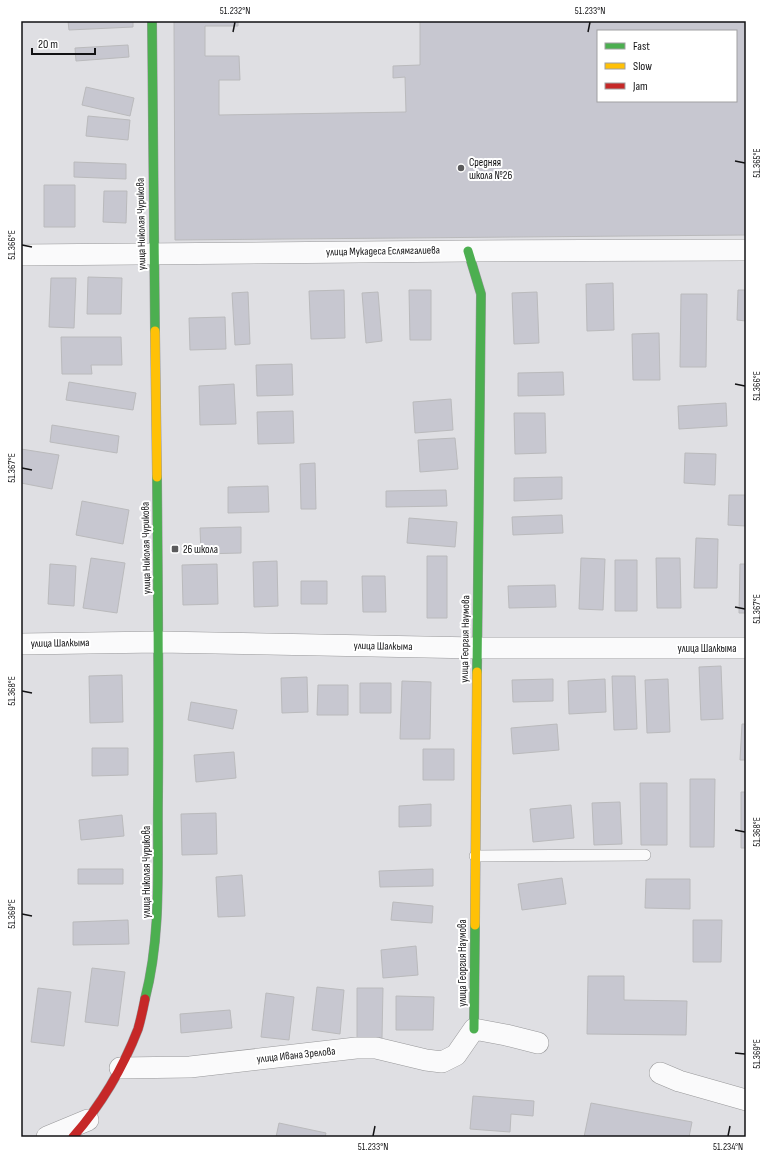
<svg xmlns="http://www.w3.org/2000/svg" width="767" height="1158" font-family="'Sofia Sans Condensed',sans-serif">
<rect width="100%" height="100%" fill="#dfdfe3"/>
<!-- building -->
<path fill="#c7c7d0" stroke="#bababc" fill-rule="evenodd" d="M68,21h65v6l-64,3z
M174,21h572v214l-571,5zM598,31h138v70h-138z
M238,21h182v44l-27,1v12l12,-1 1,35 -187,3v-35h21l-1,-24h-34v-30h33z
M128,45l1,12 -53,4 -1,-13z
M86,87l48,11 -4,18 -48,-11z
M88,116l42,4 -2,20 -42,-4z
M74,162l52,2v15l-52,-2z
M44,185h31v42h-31z
M104,191h23l-1,32 -23,-1z
M88,277l34,1 -1,36h-34z
M51,278h25l-2,50 -25,-1z
M613,283l1,47 -27,1 -1,-47z
M344,290l1,48 -34,1 -2,-48z
M409,290h22v50h-21z
M738,290h8v31l-9,-1z
M248,292l2,52 -15,1 -3,-52z
M378,292l4,49 -16,2 -4,-50z
M537,292l2,51 -25,1 -2,-51z
M681,294h26l-1,73h-26z
M225,317l1,32 -36,1 -1,-32z
M659,333l1,47h-27l-1,-46z
M61,337h60l1,28h-31l1,9h-30z
M292,364l1,31 -36,1 -1,-31z
M563,372l1,23 -46,1v-23z
M69,382l67,11 -3,17 -67,-10z
M234,384l2,40 -36,1 -1,-39z
M451,399l2,31 -38,3 -2,-31z
M726,403l1,23 -48,3 -1,-23z
M293,411l1,32 -36,1 -1,-32z
M514,413h31l1,40 -31,1z
M52,425l67,11 -2,17 -67,-11z
M455,438l3,31 -38,3 -2,-32z
M21,449l38,6 -7,34 -31,-6z
M685,453l31,1 -1,31 -31,-2z
M315,463l1,46h-15l-1,-45z
M562,477v22l-48,2v-23z
M268,486l1,26 -41,1v-26z
M446,490l1,16 -61,1v-16z
M729,495h17v31l-18,-1z
M82,501l47,9 -6,34 -47,-9z
M562,515l1,18 -50,2 -1,-18z
M409,518l48,4 -2,25 -48,-4z
M241,527v26l-40,1 -1,-26z
M696,538l22,1 -1,49h-23z
M427,556h20v62h-20z
M91,558l34,5 -8,50 -34,-5z
M581,558l24,1 -2,51 -24,-1z
M656,558h24l1,50h-24z
M615,560h22v51h-22z
M277,561l1,45 -24,1 -1,-45z
M50,564l26,2 -2,40 -26,-2z
M217,564l1,40 -35,1 -1,-40z
M740,564h6v49h-7z
M362,576h23l1,36h-23z
M301,581h26v23h-26z
M555,585l1,22 -47,1 -1,-22z
M721,666l2,53 -22,1 -2,-53z
M122,675l1,47 -33,1 -1,-47z
M612,676h23l2,53 -23,1z
M307,677l1,35 -26,1 -1,-35z
M553,679v22l-40,1 -1,-22z
M605,679l1,33 -37,2 -1,-33z
M668,679l2,53 -23,1 -2,-53z
M402,681l29,1 -1,57h-30z
M360,683h31v30h-31z
M318,685h30v30h-31z
M191,702l46,8 -4,19 -45,-9z
M557,724l2,26 -46,4 -2,-26z
M742,724h4v36h-6z
M92,748h36v27l-36,1z
M423,749h31v31h-31z
M234,752l2,26 -40,4 -2,-27z
M690,779h25l-1,68h-24z
M640,783h27v62h-26z
M741,792h5v56h-5z
M620,802l2,42 -28,1 -2,-42z
M431,804v22l-32,1v-21z
M571,805l3,33 -41,4 -3,-33z
M216,813l1,41 -35,1 -1,-41z
M122,815l2,21 -43,4 -2,-20z
M78,869h45v15h-45z
M433,869v17l-53,1 -1,-16z
M242,875l3,41 -27,1 -2,-40z
M562,878l4,26 -44,6 -4,-26z
M646,879h44v30l-45,-1z
M393,902l40,4 -1,17 -41,-3z
M128,920l1,24 -56,1v-23z
M693,920h29l-1,42h-28z
M416,946l2,29 -35,3 -2,-28z
M92,968l33,4 -7,54 -33,-4z
M588,976h36v24l63,1 -1,34 -99,-1z
M317,987l27,3 -4,44 -28,-4z
M38,988l33,4 -7,54 -33,-4z
M357,988h26l-1,50h-25z
M266,993l28,4 -5,43 -28,-3z
M396,996l38,1 -1,33h-37z
M230,1010l2,18 -51,5 -1,-19z
M473,1096l61,5 -1,15 -22,-2 -1,18 -40,-3z
M591,1103l101,19 -3,15h-105z
M279,1123l47,10 -1,4h-49z"/>
<g fill="none" stroke-linecap="round" stroke-linejoin="round">
<!-- lane casing -->
<g stroke="#98989a" stroke-width="12">
<path id="lane" d="M475,856l170,-1"/>
</g>
<!-- street casing -->
<g stroke="#98989a" stroke-width="22">
<path id="street" d="M21,255l447,-4 278,-1
M21,644l138,-2 318,6h269
M120,1068l70,-1 166,-19h20l50,12 16,2 14,-7 18,-26 32,6 32,8
M660,1073l19,8 67,19
M47,1137l41,-17"/>
</g>
<!-- fast casing -->
<g stroke="#98989a" stroke-width="10">
<path id="fast" d="M152,21l3,310
M468,251l13,43 -4,378
M145,999c17,-66 12,-134 13,-202 1,-106 0,-213 -1,-320
M474,1029l1,-104"/>
</g>
<!-- slow casing -->
<g stroke="#98989a" stroke-width="10">
<path id="slow" d="M155,331l2,146
M475,925l2,-253"/>
</g>
<!-- jam casing -->
<g stroke="#98989a" stroke-width="10">
<path id="jam" d="M73,1137c27,-31 50,-69 65,-108 3,-10 5,-20 7,-30"/>
</g>
<!-- lane -->
<use href="#lane" stroke="#fafafb" stroke-width="11"/>
<!-- street -->
<use href="#street" stroke="#fafafb" stroke-width="21"/>
<!-- fast -->
<use href="#fast" stroke="#4caf50" stroke-width="9"/>
<!-- slow -->
<use href="#slow" stroke="#ffc107" stroke-width="9"/>
<!-- jam -->
<use href="#jam" stroke="#c62828" stroke-width="9"/>
</g>
<!-- ticks -->
<path fill="none" stroke="#121214" stroke-width="1.5" d="M233,32l2,-10M588,32l2,-10M735,161l10,2M22,245l10,2M735,384l10,2M22,468l10,2M735,607l10,2M22,691l10,2M735,830l10,2M22,914l10,2M735,1053l10,1M373,1136l2,-10M728,1136l2,-10"/>
<!-- markers -->
<g fill="#5a5a5c" stroke="#fff" stroke-width="1.5">
<circle cx="461" cy="168" r="4"/>
<rect x="171" y="545" width="8" height="8" rx="2"/>
</g>
<g text-anchor="middle" dominant-baseline="central" stroke-width="4" stroke-linejoin="round" paint-order="stroke">
<!-- poi labels -->
<g font-size="11" fill="#121214" stroke="#fff" text-anchor="start">
<text x="469" y="162">Средняя<tspan x="469" dy="13">школа №26</tspan></text>
<text x="183" y="549">26 школа</text>
</g>
<!-- street labels -->
<g font-size="11" fill="#121214" stroke="#fff">
<text transform="translate(141 224) rotate(-91)">улица Николая Чурикова</text>
<text transform="translate(383 251) rotate(-1)">улица Мукадеса Еслямгалиева</text>
<text transform="translate(146 548) rotate(-91)">улица Николая Чурикова</text>
<text transform="translate(465 639) rotate(-89)">улица Георгия Наумова</text>
<text transform="translate(60 643) rotate(-1)">улица Шалкыма</text>
<text transform="translate(383 646) rotate(1)">улица Шалкыма</text>
<text x="707" y="648">улица Шалкыма</text>
<text transform="translate(146 872) rotate(-90)">улица Николая Чурикова</text>
<text transform="translate(462 963) rotate(-90)">улица Георгия Наумова</text>
<text transform="translate(296 1055) rotate(-6)">улица Ивана Зрелова</text>
</g>
</g>
<!-- border -->
<rect width="767" height="1158" fill="none" stroke="#ffffff" stroke-width="44"/>
<!-- legend -->
<rect x="597" y="30" width="140" height="72" fill="#ffffff" stroke="#a0a0a1"/>
<rect x="605" y="43" width="20" height="6" fill="#4caf50" stroke="#a0a0a1"/>
<text x="633" y="50" font-size="12" fill="#121214">Fast</text>
<rect x="605" y="63" width="20" height="6" fill="#ffc107" stroke="#a0a0a1"/>
<text x="633" y="70" font-size="12" fill="#121214">Slow</text>
<rect x="605" y="83" width="20" height="6" fill="#c62828" stroke="#a0a0a1"/>
<text x="633" y="90" font-size="12" fill="#121214">Jam</text>
<!-- scale -->
<path d="M32 48v6h63v-6" fill="none" stroke="#121214" stroke-width="2"/>
<text x="38" y="48" font-size="12" fill="#121214" stroke="#ffffff" stroke-width="3" paint-order="stroke">20 m</text>
<rect x="22" y="22" width="723" height="1114" fill="none" stroke="#121214" stroke-width="1.5"/>
<g font-size="10" text-anchor="middle" fill="#121214">
<text x="235" y="14">51.232°N</text>
<text x="590" y="14">51.233°N</text>
<text transform="translate(756 163) rotate(-90)" y="4">51.365°E</text>
<text transform="translate(11 245) rotate(-90)" y="4">51.366°E</text>
<text transform="translate(756 386) rotate(-90)" y="4">51.366°E</text>
<text transform="translate(11 468) rotate(-90)" y="4">51.367°E</text>
<text transform="translate(756 609) rotate(-90)" y="4">51.367°E</text>
<text transform="translate(11 691) rotate(-90)" y="4">51.368°E</text>
<text transform="translate(756 832) rotate(-90)" y="4">51.368°E</text>
<text transform="translate(11 914) rotate(-90)" y="4">51.369°E</text>
<text transform="translate(756 1054) rotate(-90)" y="4">51.369°E</text>
<text x="373" y="1150">51.233°N</text>
<text x="728" y="1150">51.234°N</text>
</g>
</svg>
